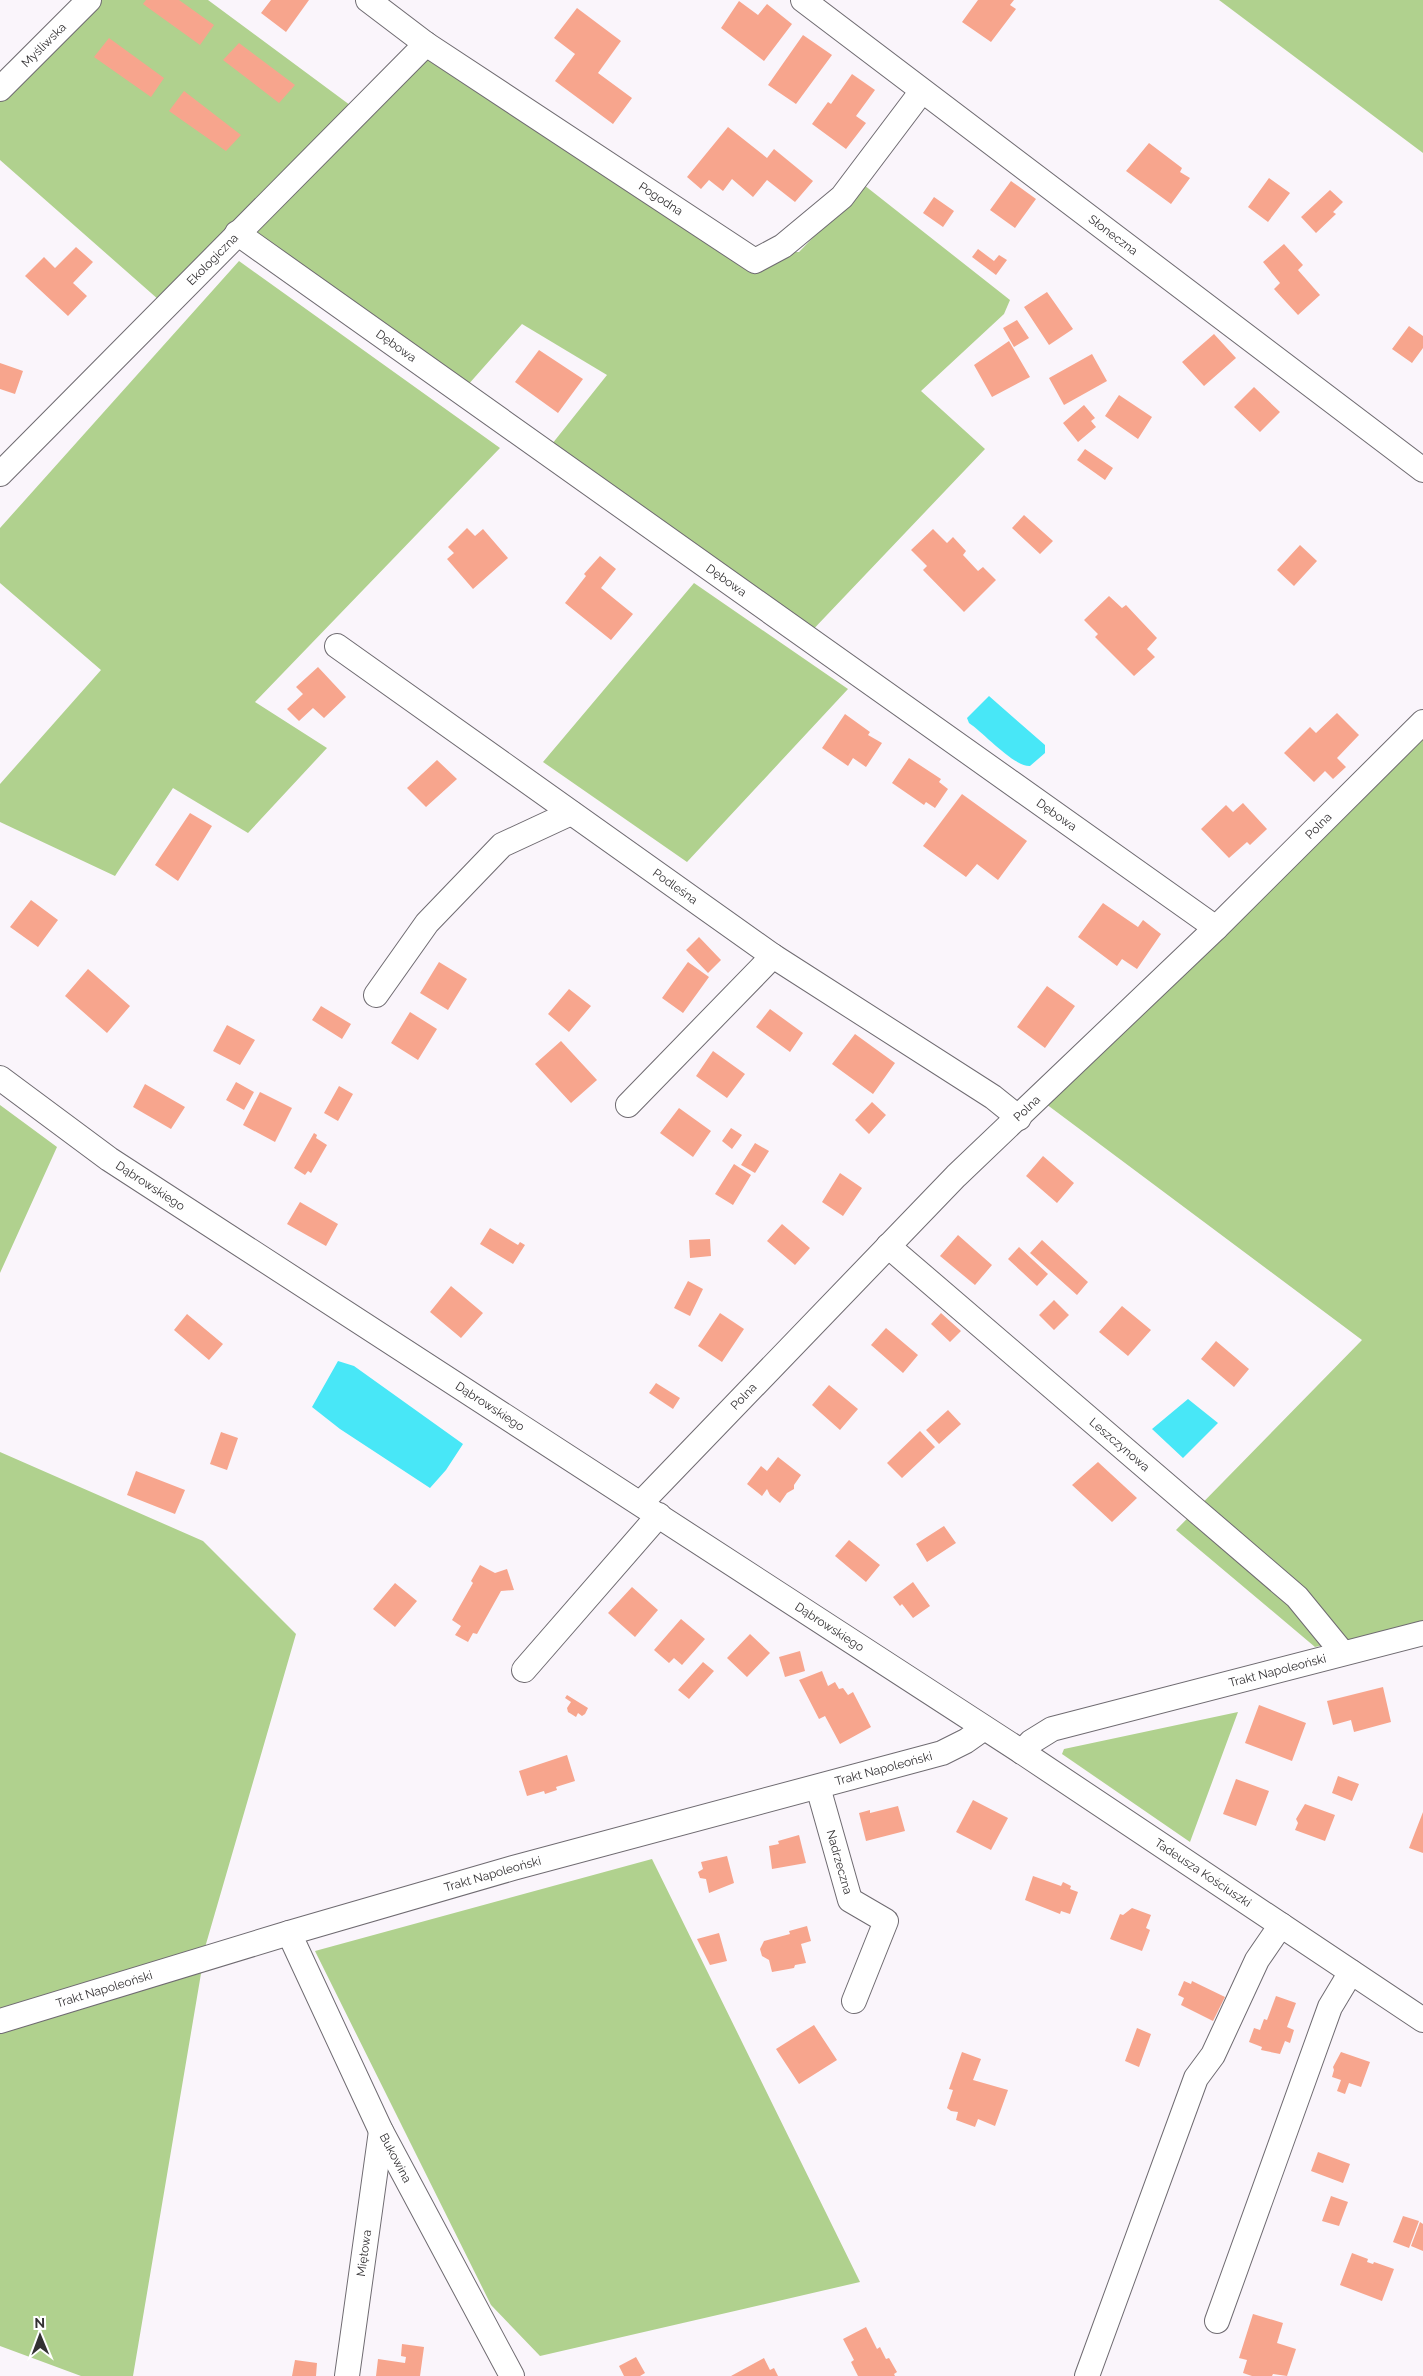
<svg xmlns="http://www.w3.org/2000/svg" width="1423" height="2376" font-family="Raleway,sans-serif">
<rect width="100%" height="100%" fill="#faf5fb"/>
<!-- green -->
<path fill="#b0d18e" d="M92,0h116l150,111 -199,189 -159,-140v-64z
M1219,0h204v153z
M426,44l309,207 64,1 65,-67 146,115 -6,14 -83,77 64,58 -179,188 -254,-193 55,-69 -85,-51 -55,62 -230,-153z
M239,261l261,187 -245,254 72,46 -79,85 -75,-45 -58,88 -115,-54v-38l101,-114 -101,-87v-55z
M694,583l154,106 -161,173 -144,-100z
M1423,722v901l-108,24 -139,-117 186,-190 -324,-242z
M0,1105l57,42 -57,126z
M0,1452l203,89 93,93 -90,310 -73,432h-52l-81,-30z
M1238,1712l-48,130 -128,-88 2,-5z
M652,1859l208,423 -320,74 -49,-51 -176,-354z"/>
<!-- water -->
<path fill="#48e7f7" d="M989,696l56,49v8l-15,13c-16,1 -46,-33 -61,-43l-2,-5z
M338,1361l16,5 109,78 -17,26 -16,18 -90,-59 -28,-22z
M1188,1399l30,24 -35,35 -31,-29z"/>
<!-- building -->
<path fill="#f7a58d" d="M146,0h33l35,25 -14,20 -57,-41z
M271,0h38l-23,32 -25,-19z
M978,0h36l-4,5 6,4 -25,33 -29,-20z
M739,1l19,14 9,-11 25,20 -28,37 -43,-33z
M577,8l44,33 -23,32 34,25 -19,26 -58,-43 20,-27 -21,-16z
M803,35l29,20 -36,49 -28,-19z
M109,38l55,40 -13,19 -57,-40z
M239,43l56,42 -16,18 -56,-43z
M852,74l23,16 -19,26 10,7 -20,26 -34,-25 16,-22 3,2z
M184,91l57,44 -15,16 -57,-40z
M728,127l39,31 7,-9 39,32 -18,21 -28,-22 -14,17 -21,-18 -9,12 -14,-11 -8,9 -14,-12z
M1149,143l33,25 -2,4 10,6 -19,26 -45,-33z
M1269,178l21,15 -22,29 -20,-15z
M1011,181l25,18 -21,29 -25,-18z
M1330,190l13,12 -10,10 3,2 -20,19 -15,-16z
M934,197l20,14 -11,16 -20,-14z
M1284,244l19,21 -5,5 22,25 -22,20 -24,-26 6,-6 -17,-21z
M76,247l17,15 -20,21 14,13 -19,20 -43,-40 19,-19 11,11z
M978,249l16,12 5,-6 8,5 -11,15 -24,-18z
M1047,292l26,37 -24,16 -25,-38z
M1017,320l12,18 -15,9 -11,-19z
M1409,326l14,10v12l-11,15 -20,-14z
M1214,334l22,24 -32,28 -22,-24z
M1009,341l21,36 -38,20 -18,-32z
M539,350l44,29 -25,34 -43,-31z
M1092,354l15,27 -43,24 -15,-27z
M0,363l23,8 -8,23 -15,-5z
M1254,387l26,25 -20,20 -26,-25z
M1119,395l33,22 -14,22 -33,-23z
M1084,405l11,13 -4,3 5,6 -18,15 -15,-19z
M1085,449l28,19 -8,12 -28,-20z
M1024,515l29,26 -13,13 -28,-26z
M467,528l8,8 8,-7 25,29 -35,31 -26,-30 7,-6 -6,-6z
M933,529l14,14 6,-6 13,14 -3,4 15,16 5,-4 13,13 -32,32 -41,-42 4,-4 -16,-16z
M1300,545l17,16 -23,25 -17,-16z
M600,556l16,13 -15,19 32,26 -22,26 -46,-37 21,-27 -2,-2z
M1109,596l13,12 4,-3 31,33 -10,11 8,8 -21,19 -39,-39 3,-3 -14,-14z
M318,667l28,30 -22,21 -11,-10 -14,13 -12,-12 16,-15 -7,-7z
M1337,713l22,22 -22,23 9,9 -13,12 -8,-8 -11,11 -30,-29 26,-26 6,6z
M845,714l25,18 -2,3 14,8 -16,24 -13,-9 -5,8 -26,-18z
M909,758l32,21 -2,3 9,7 -13,19 -9,-6 -2,3 -32,-22z
M437,760l20,19 -31,28 -19,-19z
M962,794l65,47 -29,39 -21,-16 -11,13 -43,-31z
M1243,803l24,26 -17,16 -3,-3 -18,16 -28,-29 25,-24 7,7z
M190,813l22,13 -34,55 -23,-16z
M31,900l27,20 -20,27 -28,-20z
M1103,903l35,24 5,-7 18,14 -24,35 -15,-10 -5,7 -39,-29z
M699,937l22,23 -13,13 -22,-23z
M439,962l28,17 -19,31 -28,-17z
M688,962l21,15 -26,36 -21,-15z
M88,969l42,37 -23,27 -42,-37z
M1047,986l28,20 -30,42 -28,-21z
M569,989l22,17 -22,26 -21,-18z
M321,1006l30,18 -9,15 -30,-19z
M770,1009l33,24 -13,19 -34,-25z
M410,1012l27,17 -19,31 -27,-17z
M227,1025l28,15 -15,25 -27,-14z
M855,1034l40,29 -22,31 -41,-30z
M561,1041l36,39 -26,23 -36,-39z
M713,1051l32,23 -18,24 -31,-22z
M236,1082l18,10 -10,18 -18,-10z
M145,1084l40,23 -14,22 -38,-22z
M339,1086l14,8 -15,27 -14,-8z
M260,1092l32,16 -17,34 -32,-17z
M872,1102l14,13 -17,19 -14,-14z
M679,1108l32,23 -18,26 -33,-24z
M731,1128l11,7 -10,14 -10,-8z
M314,1133l3,2 -1,3 11,7 -16,28 -3,-2 -3,4 -11,-7z
M755,1143l14,8 -14,22 -14,-8z
M1043,1156l31,27 -17,20 -31,-27z
M734,1164l17,11 -18,30 -18,-11z
M840,1173l22,15 -19,28 -21,-14z
M300,1202l38,22 -12,22 -39,-22z
M782,1224l28,24 -15,17 -28,-24z
M490,1228l28,17 2,-3 5,3 -12,19 -33,-20z
M958,1235l34,30 -17,20 -35,-29z
M710,1239l1,17 -21,2 -1,-18z
M1042,1240l46,42 -11,13 -47,-42z
M1019,1247l29,27 -11,12 -29,-27z
M688,1281l15,8 -13,27 -16,-8z
M451,1286l32,27 -22,25 -31,-26z
M1054,1300l15,15 -15,15 -15,-15z
M1122,1306l29,24 -23,26 -29,-24z
M720,1313l24,16 -22,33 -24,-16z
M941,1313l20,18 -11,11 -19,-18z
M187,1314l36,30 -14,16 -35,-30z
M886,1328l32,27 -15,18 -32,-28z
M1216,1341l33,28 -15,18 -33,-28z
M656,1383l24,15 -7,11 -24,-16z
M829,1385l29,24 -18,21 -28,-25z
M948,1410l13,14 -22,20 -13,-14z
M920,1431l15,16 -33,31 -15,-15z
M221,1432l17,6 -11,32 -17,-6z
M778,1457l23,18 -7,10v4l-7,4 -7,10 -10,-8 -3,-6 -5,7 -15,-12 14,-18 6,5z
M1098,1462l39,36 -25,24 -40,-37z
M136,1471l49,19 -10,24 -48,-19z
M944,1526l12,17 -29,19 -11,-18z
M849,1540l31,25 -14,17 -31,-26z
M480,1565l15,8 12,-4 7,21 -13,1 -24,43 -4,-1 -5,9 -13,-7 6,-9 -9,-6 21,-37 -2,-2z
M913,1582l17,24 -17,12 -11,-14 -2,2 -7,-9z
M395,1583l22,18 -22,26 -22,-18z
M632,1587l26,23 -23,27 -27,-24z
M681,1619l24,20 -23,26 -8,-7 -5,5 -15,-13z
M750,1634l20,19 -23,24 -20,-19z
M800,1651l5,20 -20,6 -6,-20z
M703,1662l11,9 -25,28 -11,-9z
M822,1671l6,15 7,-4 4,7 4,-1 5,7 5,-3 18,35 -31,17 -15,-28 -6,3 -20,-39z
M1383,1687l8,35 -37,10 -3,-12 -18,5 -6,-24z
M567,1695l21,13 -3,6 -3,2 -4,-3 -2,4 -8,-5 -1,-4 4,-6 -6,-4z
M1259,1705l47,18 -14,38 -47,-18z
M567,1755l8,26 -19,6 1,3 -12,4 -1,-3 -17,5 -8,-25z
M1338,1776l21,8 -7,17 -20,-8z
M1236,1779l33,12 -13,35 -33,-12z
M973,1800l35,18 -17,32 -35,-18z
M1305,1804l30,11 -10,26 -30,-11 3,-7 -2,-4z
M898,1806l7,25 -39,10 -7,-28 11,-3v3z
M1423,1812v41l-14,-5z
M799,1835l7,28 -34,6 -3,-23 10,-2 -1,-3z
M727,1856l7,27 -25,10 -3,-14 -6,-1 -2,-6 5,-3 -2,-7z
M1033,1876l28,10 2,-4 8,4 -1,3 8,3 -8,22 -9,-3 -1,3 -35,-14z
M1132,1908l19,7 -5,13 4,2 -8,21 -32,-12 10,-25 3,1z
M807,1926l4,15 -10,3 5,19 -11,2 -1,3 -22,4 -3,-12 -7,-4 -2,-7 4,-8 26,-7 -1,-3z
M719,1933l8,28 -17,4 -13,-26z
M1184,1981l7,3 1,-3 33,16 -12,24 -32,-16 3,-7 -6,-3z
M1276,1996l20,7 -9,24 7,3 -4,13 -5,-2 -5,13 -19,-4 1,-3 -13,-5 5,-14 6,2 4,-11 3,1z
M814,2025l23,35 -38,24 -23,-35z
M1137,2028l14,6 -12,33 -14,-6z
M962,2052l19,7 -8,21 35,10 -13,36 -17,-7 -3,8 -19,-7 2,-8 -7,-1 -4,-3 6,-18 -4,-1z
M1341,2052l29,10 -9,25 -12,-4 -4,11 -8,-3 4,-11 -9,-3 2,-7 -1,-3z
M1318,2152l32,12 -7,19 -32,-12z
M1331,2196l17,6 -9,24 -17,-5z
M1403,2216l16,5 -10,27 -16,-6z
M1420,2222l3,2v27l-12,-5z
M1352,2253l16,6 -1,3 6,2 1,-2 20,7 -12,32 -42,-16z
M1253,2314l30,9 -6,20 19,6 -9,27 -14,-2 -1,2h-20l-9,-3 4,-13 -8,-2z
M866,2327l11,22 3,-2 6,12 3,-1 8,14 -3,2 1,2h-37l-7,-14 3,-2 -11,-21z
M402,2344l22,3 -4,29h-44l2,-17 27,4 1,-6 -5,-1z
M636,2357l9,16 -5,3h-16l-5,-10z
M764,2358l6,12 4,-2 4,8h-47z
M295,2360l22,3 -1,13h-24z"/>
<g fill="none" stroke-linecap="round" stroke-linejoin="round">
<!-- minor casing -->
<g stroke="#6f6b71" stroke-width="26">
<g id="minor">
<path id="s1" d="M368,0l58,44 329,217 28,-15 59,-49 80,-106"/>
<path id="s2" d="M803,0l620,470"/>
<path id="s3" d="M0,89l89,-89"/>
<path id="s4" d="M237,233l979,695"/>
<path id="s5" d="M0,474l426,-430"/>
<path id="s6" d="M337,646l436,310 220,141 26,21"/>
<path d="M376,995l51,-72 75,-78 69,-32"/>
<path id="s7" d="M0,1078l109,81 913,593 401,268"/>
<path d="M628,1105l145,-149"/>
<path id="s8" d="M888,1246l409,351 45,55"/>
<path id="s9" d="M641,1503l315,-327 260,-248 207,-206"/>
<path d="M524,1670l135,-155"/>
<path id="s10" d="M1022,1752l9,-10 21,-13 371,-96"/>
<path id="s11" d="M818,1787l32,113 36,21 -32,80"/>
<path id="s12" d="M289,1933l92,198 131,245"/>
<path id="s13" d="M0,2021l289,-88 224,-65 429,-115 24,-12 17,-12"/>
<path d="M1217,2321l113,-314 21,-35"/>
<path id="s14" d="M347,2376l34,-245"/>
<path d="M1087,2376l109,-298 17,-23 44,-95 24,-35"/>
</g>
</g>
<!-- minor -->
<use href="#minor" stroke="#fff" stroke-width="24"/>
</g>
<g text-anchor="middle" dominant-baseline="central" stroke-width="5" stroke-linejoin="round" paint-order="stroke">
<!-- street labels -->
<g font-size="12" fill="#333133" stroke="#fff">
<text stroke="none"><textPath href="#s3" startOffset="62">Myśliwska</textPath></text>
<text stroke="none"><textPath href="#s1" startOffset="354">Pogodna</textPath></text>
<text stroke="none"><textPath href="#s2" startOffset="389">Słoneczna</textPath></text>
<text stroke="none"><textPath href="#s5" startOffset="302">Ekologiczna</textPath></text>
<text stroke="none"><textPath href="#s4" startOffset="195">Dębowa</textPath></text>
<text stroke="none"><textPath href="#s4" startOffset="600">Dębowa</textPath></text>
<text stroke="none"><textPath href="#s4" startOffset="1005">Dębowa</textPath></text>
<text stroke="none"><textPath href="#s9" startOffset="958">Polna</textPath></text>
<text stroke="none"><textPath href="#s6" startOffset="415">Podleśna</textPath></text>
<text stroke="none"><textPath href="#s9" startOffset="552">Polna</textPath></text>
<text stroke="none"><textPath href="#s7" startOffset="185">Dąbrowskiego</textPath></text>
<text stroke="none"><textPath href="#s9" startOffset="148">Polna</textPath></text>
<text stroke="none"><textPath href="#s7" startOffset="590">Dąbrowskiego</textPath></text>
<text stroke="none"><textPath href="#s8" startOffset="305">Leszczynowa</textPath></text>
<text stroke="none"><textPath href="#s7" startOffset="995">Dąbrowskiego</textPath></text>
<text stroke="none"><textPath href="#s10" startOffset="271">Trakt Napoleoński</textPath></text>
<text stroke="none"><textPath href="#s13" startOffset="919">Trakt Napoleoński</textPath></text>
<text stroke="none"><textPath href="#s11" startOffset="78">Nadrzeczna</textPath></text>
<text stroke="none"><textPath href="#s7" startOffset="1442">Tadeusza Kościuszki</textPath></text>
<text stroke="none"><textPath href="#s13" startOffset="514">Trakt Napoleoński</textPath></text>
<text stroke="none"><textPath href="#s13" startOffset="109">Trakt Napoleoński</textPath></text>
<text stroke="none"><textPath href="#s12" startOffset="249">Bukowina</textPath></text>
<text stroke="none"><textPath href="#s14" startOffset="124">Miętowa</textPath></text>
</g>
</g>
<!-- north arrow -->
<g transform="translate(40 2336) rotate(359)" stroke="#ffffff" stroke-width="4" paint-order="stroke">
<path d="M0-4L9 19L0 12L-9 19Z" fill="#333133"/>
<text y="-8" font-size="14" font-weight="bold" text-anchor="middle" fill="#333133">N</text>
</g>
</svg>
